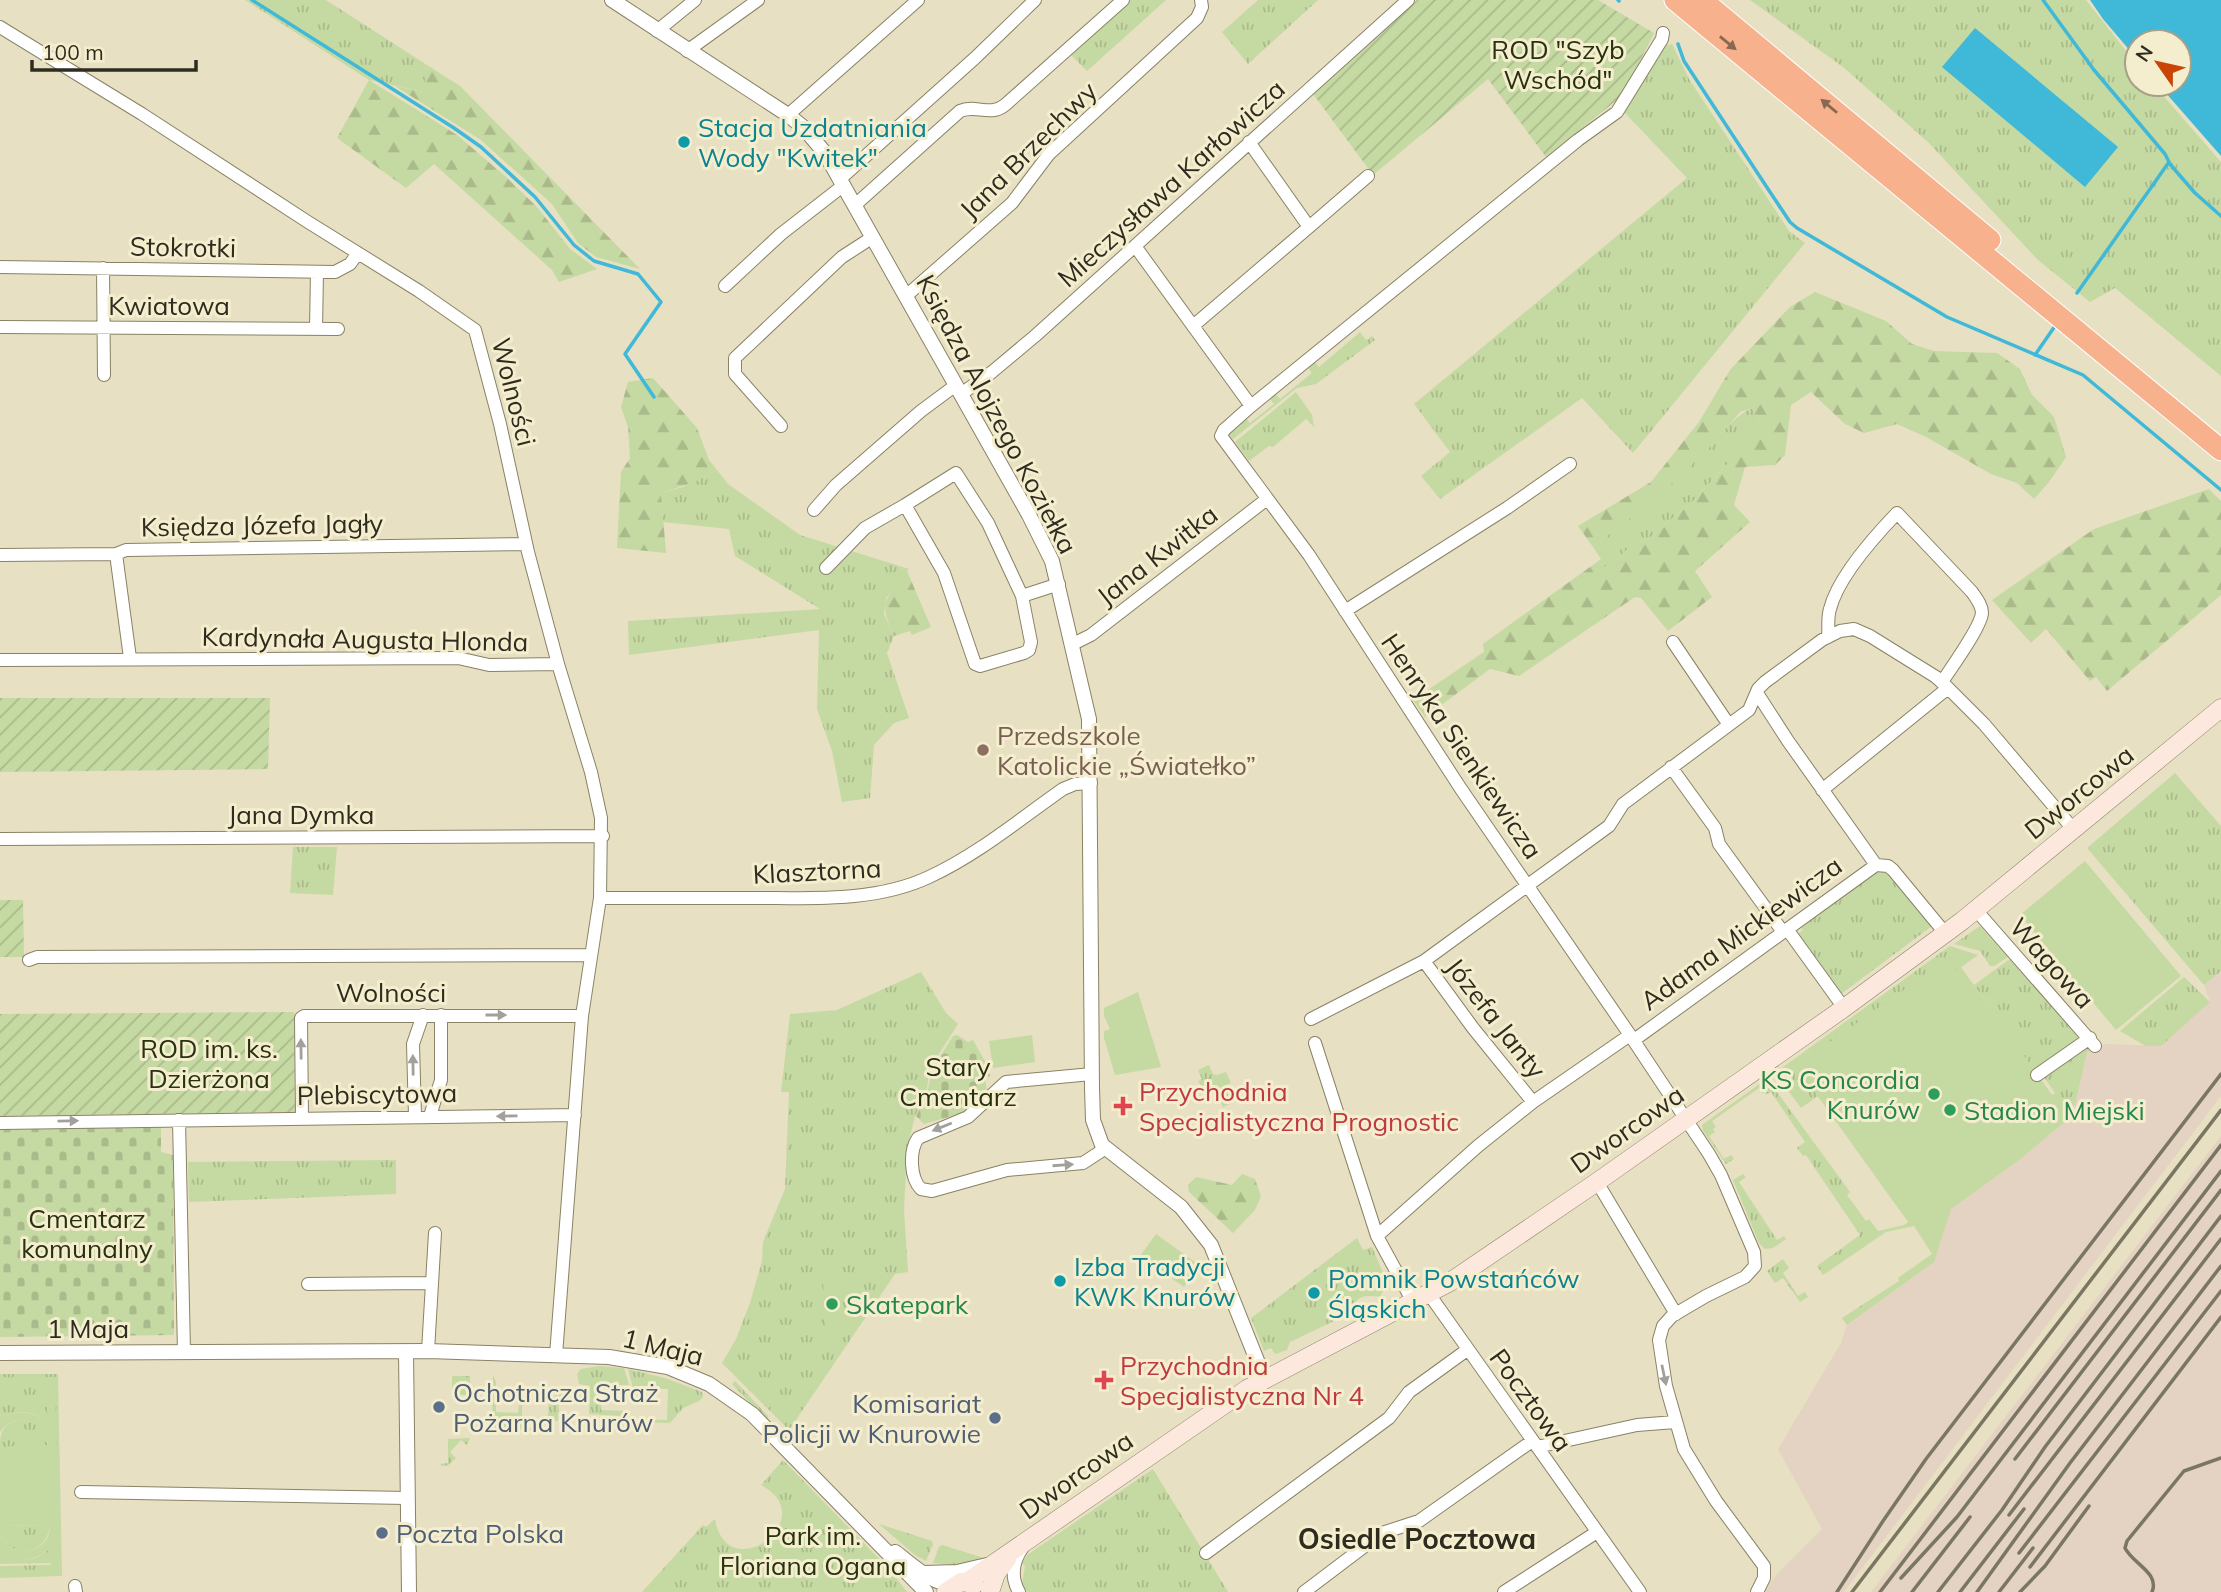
<svg xmlns="http://www.w3.org/2000/svg" width="2221" height="1592" font-family="Mulish,sans-serif">
<defs>
<pattern id="grass-tufts" width="24" height="20" patternUnits="userSpaceOnUse" patternTransform="scale(1.75)"><rect width="24" height="20" fill="#c5d9a2"/><path d="M3 7l-1-3M5 7V3M7 7l1-3M15 17l-1-3M17 17v-4M19 17l1-3" fill="none" stroke="#aaba8b"/></pattern>
<pattern id="forest-firs" width="22" height="20" patternUnits="userSpaceOnUse" patternTransform="scale(1.75)"><rect width="22" height="20" fill="#c5d9a2"/><path d="M5 1l3.5 6h-7zM16 11l3.5 6h-7z" fill="#aaba8b"/></pattern>
<pattern id="cemetery-stones" width="16" height="16" patternUnits="userSpaceOnUse" patternTransform="scale(1.75)"><rect width="16" height="16" fill="#c5d9a2"/><path d="M2 7V4a2 2 0 0 1 4 0v3zM10 15v-3a2 2 0 0 1 4 0v3z" fill="#aaba8b"/></pattern>
<pattern id="garden-furrows" width="10" height="10" patternUnits="userSpaceOnUse" patternTransform="scale(1.75)"><rect width="10" height="10" fill="#c5d9a2"/><path d="M-1 1l2-2M0 10L10 0M9 11l2-2" fill="none" stroke="#aaba8b"/></pattern>
</defs>
<rect width="100%" height="100%" fill="#e7e0c2"/>
<!-- industrial -->
<path fill="#e4d3c2" d="M2221,971v125l-377,496h-80l14,-19 44,-44 -44,-80 63,-106 6,-18 87,-63 17,-53 69,-50 49,-41 7,-17 11,-49 19,-8 55,2 49,-44 -6,-17z
M2221,1136v456h-350l244,-318z"/>
<!-- grass -->
<path fill="url(#grass-tufts)" d="M245,0h81l101,65 -3,27 -55,-12z
M1127,0h39l-79,71 -18,-18z
M1258,0h60l-70,64 -26,-32z
M1750,0h336l51,65v19h16l68,78v214l-106,-88 -25,14 -52,-42 -110,-118 -85,-75z
M1672,44l17,35 100,152 16,12 -172,210 -51,-55 -142,101 -19,-23 29,-24 -36,-48 273,-226 -64,-67 40,-65z
M1360,332l6,8 6,-4 3,4 -59,44 -19,4 -64,51 -5,-6 17,-16 5,6 24,-19 -5,-6 6,-5 5,6 32,-26 -5,-6 7,-6 5,6z
M1296,392l16,23 2,12 -8,-8 -33,28 -4,-1 -20,15 -14,-19z
M1751,408l10,11 -30,41 -37,40 -46,39 -19,9 -22,20 -10,-6 4,-3 -8,-12c33,-26 65,-51 96,-80 20,-19 38,-45 62,-59z
M717,470l11,14 72,51 109,34 -23,29 -2,16 10,22 -7,17 22,65 -15,5 -20,22 -4,53 -28,4 -10,-51 -15,-42 2,-79 -190,25 -1,-34 192,-12 -85,-53 -6,-27 -66,-7 -2,-29 22,-6z
M2175,773l46,53v145l-17,14 -117,-137z
M293,847h44l-4,48 -43,-2z
M1883,871l9,4 40,51 -91,68 -43,-60 5,-4 -3,-3 77,-55z
M1980,926l28,31 -14,9h-4l-10,-15 -26,-7z
M1950,946l28,9 -40,29 -9,-12 -111,124 -17,12 -26,-35z
M2010,959l69,78v3l-43,33 -62,-88z
M921,972l25,41 12,11 -28,44 -4,26 -11,22 -8,33 -3,61 4,62 -13,2 -106,156 -67,-67 14,-24 14,-36 12,-42 1,-19 22,-53 4,-97h-8l9,-78 47,-4z
M2184,977l26,25 -49,44h-15l-26,-15z
M2088,1045l2,6 -3,1 -11,49 -7,17 -49,41 -69,50 -17,53 -87,63 -5,-7 57,-37 -1,-3 34,-24 -18,-28 -28,6 -63,43 -6,-9 43,-31 -54,-80 -3,1 -6,-8 8,-6 -34,-50 -6,3 4,-14 81,111 -3,3 19,26 3,-2 9,12 26,-6 23,-16 66,-72 62,-44 -11,-16z
M1209,1065l4,9 4,1 9,-3 5,11 -7,3 8,17 -9,4 -6,-13 -4,1 -2,-6 -4,1 -2,-3 -3,1 -4,-7 4,-2 -4,-9z
M1765,1080l-2,14 -4,-6 -47,33 4,6 -3,2 2,3 -6,4 15,23 7,-4 3,4 -8,5 -23,-33 -1,-6z
M396,1160v34l-207,8 -1,-40z
M1743,1174l3,3 -7,5 38,58 7,-4 2,3 -13,9 -8,1 -6,-6 -26,-63z
M1357,1238l6,12 9,-3 18,42 -6,-1 -4,9c-10,-1 -19,-3 -25,6l2,7 -67,32 -3,8 -12,4 -4,-6 -7,3 -13,-33z
M1783,1259l6,9 -6,5 15,23 7,-4 3,5 -8,5 -17,-24 -8,5 -8,-12z
M599,1366l25,2 5,17h-27l-1,25 25,1 -5,5 -32,-2 1,-28 -11,-2 -2,-10 4,-5z
M628,1369l37,9 37,14 1,5 -4,4 -16,7 -13,15 -36,-1 -3,-3 36,1 1,-31 -21,-1v4h-13z
M0,1374h58l4,202 -62,2v-12l51,-1v9l8,-1 -12,-196 1,46c-15,-13 -32,-15 -48,-3z
M493,1375l3,7v30l22,1 1,-8h3v23l25,1 2,-27 7,-7 9,-2v3l-6,2 -1,23h-8l-1,9 -57,-1z
M452,1376h18v19h-18z
M735,1381l33,35 1,7 -37,-39z
M20,1420c17,1 25,9 28,26l-48,1c0,-17 4,-23 20,-27z
M470,1438l-3,7 -6,-5 -11,12 6,6 -9,8h-5l-2,-2 8,-1v-24z
M783,1460l108,111 16,21h-265l61,-67 3,2 9,-8c12,70 109,0 46,-34z
M1153,1469l75,123h-201l-5,-8 3,-18 -3,-3 5,-8z
M879,1524l53,17 1,3 -7,17 -11,-6z
M50,1525c-3,29 -35,35 -50,11v-10z
M942,1545l42,13 -24,8 -27,-3 6,-16z
M50,1548l1,15 -51,1v-14c17,13 35,13 50,-2z"/>
<!-- forest -->
<path fill="url(#forest-firs)" d="M427,65l33,21 180,183 -44,-12 -18,-14 -26,-39 -71,-64 -86,-54 28,6z
M369,80l88,55 48,41 32,31 33,42 27,20 -38,13 -7,-12 -118,-106 -28,24 -69,-50z
M1815,292l71,29 26,23 22,7 63,2 23,16 12,26 22,22 12,40 -17,25 -15,17 -17,-16 -26,-9 -65,-37 -29,-13 -33,9 -19,-9 -34,-32 -20,13 -6,50 -10,10 -30,2 -11,38 16,17 -55,49 17,26 -44,34 -27,-33 -6,-1 -116,79 -29,-7 -65,48 -12,-17 71,-48 -1,-8 114,-82 10,6 22,-20 19,-9 46,-39 37,-40 30,-41 -10,-11 -11,4 -28,33 -54,52 -65,50 -15,-21 73,-44 48,-60 31,-52 60,-63z
M653,378l44,50 12,32 8,10 -22,12 -34,11 5,60 -49,-5 4,-76 9,-14 -2,-31 -7,-20 7,-25z
M2209,489l12,12v94l-114,96 -11,-14 -6,4 -44,-52 -15,14 -39,-43 102,-71z
M907,571l24,56 -19,8 -2,-4 -16,5c-16,-35 -9,-36 13,-65z
M1242,1174l13,5 6,17 -6,14 -22,23 -44,-41 -1,-7 8,-8 36,8z"/>
<!-- cemetery -->
<path fill="url(#cemetery-stones)" d="M957,1035l11,7 5,-2 13,23 4,13 -5,3 2,13 -21,20 -42,12 -8,-8 11,-22 5,-25 21,-33z
M161,1125v27l12,3 1,180 -174,2v-210z"/>
<!-- garden -->
<path fill="url(#garden-furrows)" d="M1417,0h181l56,33 -31,62 -77,62 -58,-78 -115,96 -60,-81z
M0,698h270l-2,71 -268,3z
M0,900h23l1,57h-24z
M294,1012l1,100 -295,4v-102z"/>
<!-- pitch -->
<path fill="#c5d9a2" d="M2085,861l96,115 -65,54 -96,-115z
M1961,967l91,128 24,6 -7,17 -49,41 -69,50 -11,33 -17,-19 -12,3 -115,-160 133,-94 9,11z
M1138,992l23,75 -46,8 -11,-37v-7l6,-2 -6,-13v-8z
M1032,1035l3,27 -42,6 -4,-27z
M1156,1234l43,31 -15,22 -44,-31z
M838,1270l5,1 -11,66 -8,-5 3,-21 -4,-27 7,-11 4,1z
M47,1377h8l4,197h-8l-1,-26c-16,14 -33,16 -50,2v-14c14,24 50,18 50,-11l-50,1v-79l48,-2c-4,-25 -32,-34 -48,-13v-12c17,-12 32,-9 47,2z
M14,1423l26,14h4l1,3 -35,1z"/>
<!-- water -->
<path fill="#40b8d8" d="M2090,0h131v156l-63,-72h21v-42h-42v17l-34,-40z
M1975,28l143,119 -33,40 -143,-120z"/>
<g fill="none" stroke-linecap="round" stroke-linejoin="round">
<!-- stream -->
<path stroke="#40b8d8" stroke-width="3.5" d="M252,0l202,128 27,19 54,50 39,48 20,16 44,13 23,28 -36,52 29,43
M1618,0l1,1
M2043,0l51,70 71,84 4,8 -92,131
M1678,44l6,17 84,128 22,33 7,6 150,89 136,58 138,115
M2169,163l26,30 26,23
M2035,355l20,-29"/>
<!-- minor casing -->
<g stroke="#898266" stroke-width="14">
<path id="minor" d="M0,27l142,87 166,108 111,69 56,39 25,94 28,128 30,112 33,108 10,46 -1,80 -18,118 -26,339
M657,31l38,-31
M1663,33l-1,6 -45,73 -39,28 -327,266 -27,24 -3,6 88,119 152,234 169,246 79,119 12,21 33,77 1,14 -10,11 -39,19 -34,20 -9,10 -4,14 7,46 18,63 32,52 48,65v12l-7,14
M687,51l71,-51
M788,115l130,-115
M840,179l135,-121 60,-58
M855,205l105,-94c16,-7 30,6 45,-6l118,-105
M1309,227l59,-51
M1135,246l116,160
M0,267l335,5 15,-8 8,-11
M103,268l1,107
M725,286l56,-52 63,-49
M906,296l106,-93 37,-49 148,-136 5,-11 -1,-7
M1193,326l116,-99 -60,-85
M0,327l338,2
M316,329l1,-57
M961,394l31,-22 43,-36 373,-336
M781,426l-46,-52v-16l107,-101 31,-20
M814,510l22,-25 85,-74 35,-26
M116,554l14,104
M0,555l116,-1 10,-4 400,-6
M826,568l39,-40 40,-23
M1022,596l9,46 -2,8 -5,3 -44,13 -5,-2 -31,-91 -39,-68 51,-32 32,50 34,73 37,-12
M1345,611l162,-103 63,-44
M1828,637c1,-10 -1,-19 2,-28 8,-32 44,-72 67,-96l75,79c4,6 10,13 10,21 -1,14 -31,55 -40,69
M1673,642l56,83
M1073,644l18,-9 176,-136
M0,660l458,-2 31,7 69,-1
M1757,693l31,48 88,124 12,1 5,4 52,63
M1671,767l44,61 4,16 64,88
M1822,790l126,-102
M0,839l603,-3
M600,898c51,0 103,0 155,0 57,0 121,4 174,-21 48,-22 91,-58 134,-88l12,-5 16,-1
M1976,910l119,136
M1787,929l57,79
M29,960l8,-3 554,-2
M1424,961l49,67 60,74
M1311,1019l113,-58 185,-135 14,-22 126,-94 9,-21 7,-7 57,-42 18,-9 14,-2 16,7 66,41 12,11 36,36 90,106
M1634,1040l242,-175
M1315,1043l62,193 36,66
M1092,1074l-86,8 -38,35 -50,21c-9,13 -8,40 3,51l11,2 75,-21 76,-7 23,-15
M2037,1075l53,-37
M415,1116l-2,-72 10,-29
M430,1116l11,-36v-65
M302,1118l-1,-100 3,-2h278
M179,1120l5,232
M0,1123l575,-8
M1597,1182l79,132
M1377,1236l101,-90 55,-44 97,-67
M308,1284l124,-1
M1429,1294l211,298
M428,1351l7,-118
M1537,1447l100,-22 38,-3
M81,1492l326,6
M1206,1553l183,-135 20,-26 58,-42
M75,1586l1,6
M1019,1592c-9,-16 -6,-31 4,-45
M1304,1592l78,-59 37,-12 113,-80
M1504,1592l93,-60"/>
</g>
<!-- tertiary casing -->
<g stroke="#898266" stroke-width="16">
<path id="tertiary" d="M612,0l176,115 15,12 22,26 204,362 23,46 37,158 3,369 1,32 9,25 79,62 30,38 53,133
M406,1352l3,240
M0,1353l428,-2 181,6 59,10 41,17 43,30 174,178
M895,1552c19,14 36,32 60,33
M924,1573l33,-1 30,-7"/>
</g>
<!-- secondary casing -->
<g stroke="#898266" stroke-width="19">
<path id="secondary" d="M967,1582l280,-193 203,-107 147,-100 247,-174 118,-87 259,-213
M946,1592l15,-10 14,2
M990,1592l6,-18 11,-15"/>
</g>
<!-- motorway casing -->
<g stroke="#fff" stroke-width="23">
<path id="motorway" d="M1675,0l546,450
M1702,0l288,240"/>
</g>
<!-- minor -->
<use href="#minor" stroke="#fff" stroke-width="12"/>
<!-- tertiary -->
<use href="#tertiary" stroke="#fff" stroke-width="14"/>
<!-- secondary -->
<use href="#secondary" stroke="#fde8dd" stroke-width="18"/>
<!-- motorway -->
<use href="#motorway" stroke="#f8b18d" stroke-width="21"/>
<!-- rail -->
<path stroke="#7a7662" stroke-width="3.5" d="M2015,1459l206,-269
M2009,1515l212,-276
M2019,1553l202,-262
M2030,1567l191,-250
M1901,1578l56,-61 264,-346
M1837,1592l46,-71 43,-62 295,-385
M1852,1592l369,-482
M1880,1592l341,-447
M1912,1592l58,-75
M1938,1592l64,-82 43,-63 176,-231
M1960,1592l64,-83
M1977,1592l93,-129 151,-197
M1999,1592l34,-44
M2020,1592l25,-26 44,-60
M2152,1592c8,-19 -19,-28 -27,-44l2,-7 57,-70 37,-13"/>
</g>
<!-- one-way arrows -->
<defs><path id="oneway-solid" d="M-6-.8H1V-3.2L6.5 0L1 3.2V.8H-6Z" transform="scale(1.75)"/></defs>
<g fill="#896851">
<use href="#oneway-solid" transform="translate(1728 43) rotate(39)"/>
<use href="#oneway-solid" transform="translate(1829 106) rotate(-140)"/>
</g>
<g fill="#a1a09b">
<use href="#oneway-solid" transform="translate(496 1015)"/>
<use href="#oneway-solid" transform="translate(301 1049) rotate(-91)"/>
<use href="#oneway-solid" transform="translate(413 1065) rotate(-91)"/>
<use href="#oneway-solid" transform="translate(507 1116) rotate(179)"/>
<use href="#oneway-solid" transform="translate(68 1121) rotate(-1)"/>
<use href="#oneway-solid" transform="translate(942 1127) rotate(158)"/>
<use href="#oneway-solid" transform="translate(1063 1165) rotate(-4)"/>
<use href="#oneway-solid" transform="translate(1664 1375) rotate(78)"/>
</g>
<!-- markers -->
<g fill="#0f9aa8" stroke="#f5eece" stroke-width="2.5">
<circle cx="684" cy="142" r="7"/>
<circle cx="1060" cy="1281" r="7"/>
<circle cx="1314" cy="1293" r="7"/>
</g>
<circle fill="#8d6e63" stroke="#f5eece" stroke-width="2.5" cx="983" cy="750" r="7"/>
<g fill="#2e9e5b" stroke="#f5eece" stroke-width="2.5">
<circle cx="1934" cy="1094" r="7"/>
<circle cx="1950" cy="1110" r="7"/>
<circle cx="832" cy="1304" r="7"/>
</g>
<g fill="#e0444e" stroke="#f5eece" stroke-width="2.5">
<path d="M1119.5 1095.5h7v7h7v7h-7v7h-7v-7h-7v-7h7z"/>
<path d="M1100.5 1369.5h7v7h7v7h-7v7h-7v-7h-7v-7h7z"/>
</g>
<g fill="#5c6f8a" stroke="#f5eece" stroke-width="2.5">
<circle cx="439" cy="1407" r="7"/>
<circle cx="995" cy="1418" r="7"/>
<circle cx="382" cy="1533" r="7"/>
</g>
<g text-anchor="middle" dominant-baseline="central" stroke-width="6" stroke-linejoin="round" paint-order="stroke">
<!-- park labels -->
<g font-size="26" fill="#27320f" stroke="#f5eece">
<text x="1558" y="49">ROD "Szyb<tspan x="1558" dy="30">Wschód"</tspan></text>
<text x="209" y="1048">ROD im. ks.<tspan x="209" dy="30">Dzierżona</tspan></text>
<text x="958" y="1066">Stary<tspan x="958" dy="30">Cmentarz</tspan></text>
<text x="87" y="1218">Cmentarz<tspan x="87" dy="30">komunalny</tspan></text>
<text x="813" y="1535">Park im.<tspan x="813" dy="30">Floriana Ogana</tspan></text>
</g>
<!-- culture labels -->
<g font-size="26" fill="#0d838f" stroke="#f5eece" text-anchor="start">
<text x="698" y="127">Stacja Uzdatniania<tspan x="698" dy="30">Wody "Kwitek"</tspan></text>
<text x="1074" y="1266">Izba Tradycji<tspan x="1074" dy="30">KWK Knurów</tspan></text>
<text x="1328" y="1278">Pomnik Powstańców<tspan x="1328" dy="30">Śląskich</tspan></text>
</g>
<!-- street labels -->
<g font-size="26" fill="#2e2c20" stroke="#f5eece">
<text transform="translate(1028 150) rotate(-45)">Jana Brzechwy</text>
<text transform="translate(1171 183) rotate(-42)">Mieczysława Karłowicza</text>
<text transform="translate(183 247) rotate(1)">Stokrotki</text>
<text x="169" y="305">Kwiatowa</text>
<text transform="translate(514 392) rotate(76)">Wolności</text>
<text transform="translate(997 414) rotate(62)">Księdza Alojzego Koziełka</text>
<text transform="translate(262 525) rotate(-1)">Księdza Józefa Jagły</text>
<text transform="translate(1157 555) rotate(-38)">Jana Kwitka</text>
<text transform="translate(365 639) rotate(1)">Kardynała Augusta Hlonda</text>
<text transform="translate(1462 746) rotate(56)">Henryka Sienkiewicza</text>
<text transform="translate(2079 792) rotate(-39)">Dworcowa</text>
<text x="301" y="814">Jana Dymka</text>
<text transform="translate(817 871) rotate(-3)">Klasztorna</text>
<text transform="translate(1741 933) rotate(-36)">Adama Mickiewicza</text>
<text transform="translate(2052 963) rotate(48)">Wagowa</text>
<text x="391" y="992">Wolności</text>
<text transform="translate(1496 1018) rotate(52)">Józefa Janty</text>
<text transform="translate(377 1094) rotate(-1)">Plebiscytowa</text>
<text transform="translate(1627 1129) rotate(-35)">Dworcowa</text>
<text x="88" y="1328">1 Maja</text>
<text transform="translate(663 1347) rotate(14)">1 Maja</text>
<text transform="translate(1531 1400) rotate(54)">Pocztowa</text>
<text transform="translate(1076 1475) rotate(-35)">Dworcowa</text>
</g>
<!-- education labels -->
<g font-size="26" fill="#785e54" stroke="#f5eece" text-anchor="start">
<text x="997" y="735">Przedszkole<tspan x="997" dy="30">Katolickie „Światełko”</tspan></text>
</g>
<!-- leisure labels -->
<g font-size="26" fill="#27864d" stroke="#f5eece" text-anchor="start">
<text x="1920" y="1079" text-anchor="end">KS Concordia<tspan x="1920" dy="30">Knurów</tspan></text>
<text x="1964" y="1110">Stadion Miejski</text>
<text x="846" y="1304">Skatepark</text>
</g>
<!-- health labels -->
<g font-size="26" fill="#be3a42" stroke="#f5eece" text-anchor="start">
<text x="1139" y="1091">Przychodnia<tspan x="1139" dy="30">Specjalistyczna Prognostic</tspan></text>
<text x="1120" y="1365">Przychodnia<tspan x="1120" dy="30">Specjalistyczna Nr 4</tspan></text>
</g>
<!-- service labels -->
<g font-size="26" fill="#4e5e75" stroke="#f5eece" text-anchor="start">
<text x="453" y="1392">Ochotnicza Straż<tspan x="453" dy="30">Pożarna Knurów</tspan></text>
<text x="981" y="1403" text-anchor="end">Komisariat<tspan x="981" dy="30">Policji w Knurowie</tspan></text>
<text x="396" y="1533">Poczta Polska</text>
</g>
<!-- neighbourhood labels -->
<g font-size="28" font-weight="bold" fill="#2e2c20" stroke="#f5eece">
<text x="1417" y="1538">Osiedle Pocztowa</text>
</g>
</g>
<!-- north arrow -->
<g transform="translate(2158 63) rotate(304)"><circle r="33" fill="#f5eece" stroke="#a5a088" stroke-width="2"/>
<path d="M0-5L12 26L0 18L-12 26Z" fill="#ca4406"/>
<text y="-10" font-size="19" font-weight="bold" text-anchor="middle" fill="#2e2c20">N</text>
</g>
<!-- scale -->
<path d="M32 60v10h164v-10" fill="none" stroke="#2e2c20" stroke-width="3.5"/>
<text x="42" y="60" font-size="21" fill="#2e2c20" stroke="#f5eece" stroke-width="5" paint-order="stroke">100 m</text>
</svg>
